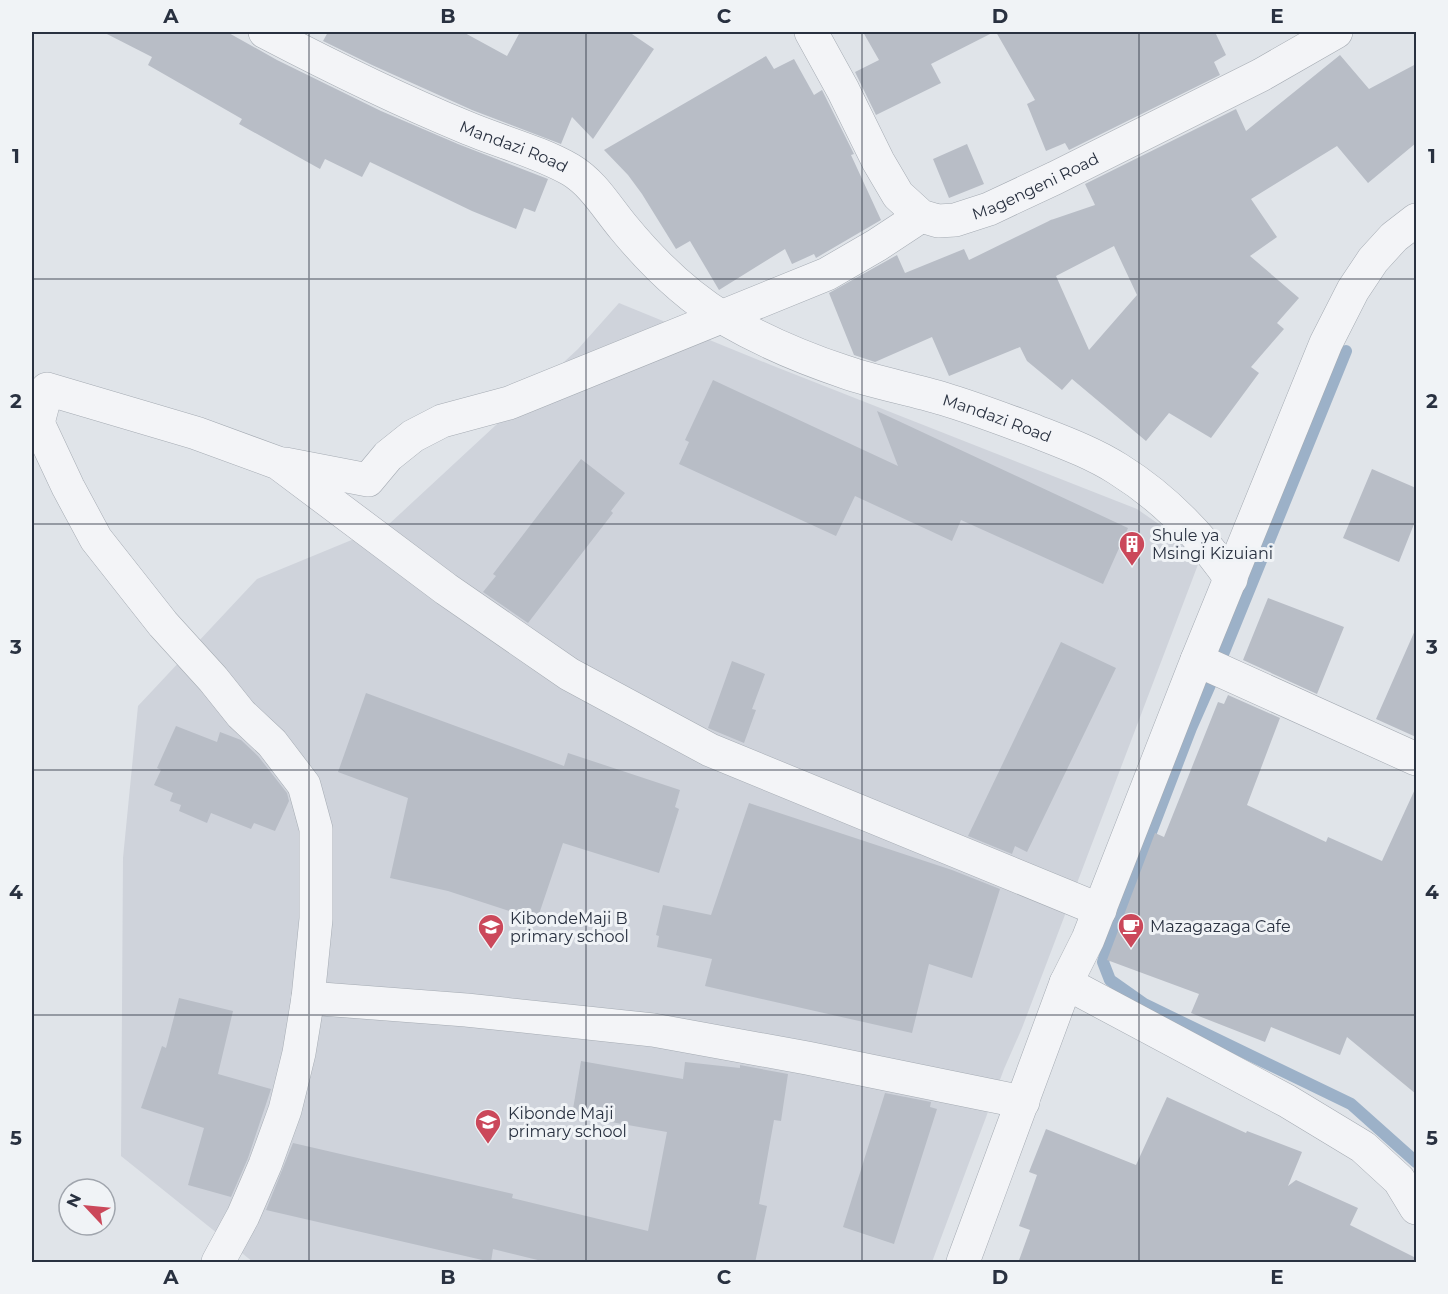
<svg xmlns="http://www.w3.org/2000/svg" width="1448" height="1294" font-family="Montserrat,sans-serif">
<rect width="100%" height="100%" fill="#e0e4e9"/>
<!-- built -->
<path fill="#cfd3db" d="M619,303l152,62 366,144 65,45 -180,474 -18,41 -72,193h-679l-132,-106 2,-298 15,-152 119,-127 131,-54 190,-176z"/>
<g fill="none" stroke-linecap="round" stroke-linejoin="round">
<!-- stream -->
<path stroke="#9cb1c8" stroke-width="12" d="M1346,351l-129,318 -26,59 -81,211 -7,23 7,18 34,24 207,100 65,58"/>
</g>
<!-- building -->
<path fill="#b8bdc6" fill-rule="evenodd" d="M103,32h124l50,28 104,51 77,33 90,35 -13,33 -11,-4 -8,21 -44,-18 -102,-49 -8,15 -37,-18 -5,10 -81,-45 3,-5 -94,-54 4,-8z
M328,32h135l44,24 13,-24h109l25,17 -61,90 -21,-22 -11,27 -89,-34 -100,-45 -49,-24z
M863,32h131l-63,32 10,19 -65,32 -21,-43 24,-12z
M996,32h219l11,23 -12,7 6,13 -151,75 -4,-7 -19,8 -19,-47 8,-4z
M1340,55l29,34 47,-25v79l-48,40 -31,-37 -86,53 26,38 -27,19 49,42 -22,25 7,6 -33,38 8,6 -48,65 -42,-25 -23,28 -74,-62 -10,11 -35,-29 -7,-14 -71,29 -17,-39 -57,25 -21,-7 -25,-62 68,-38 8,18 59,-24 5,11 84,-41 -5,2 47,-16 -10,-21 151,-75 10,22zM1114,246l23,49 -48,55 -33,-74z
M766,56l8,13 20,-10 20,36 8,-5 32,64 -3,1 30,65 -65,38 -2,-4 -22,10 -7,-15 -66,41 -29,-49 -14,8 -34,-55 -14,-19 -24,-25z
M967,144l17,40 -35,14 -16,-39z
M713,380l185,86 -21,-55 251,117 -25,56 -142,-64 -9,21 -97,-45 -19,40 -157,-72 10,-22 -4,-2z
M581,459l44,34 -14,18 2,2 -85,110 -45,-31 13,-16 -3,-2z
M1372,469l44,19v31l-17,43 -56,-24z
M1268,598l76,29 -27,67 -74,-34z
M1416,628v109l-40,-18z
M1061,642l55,26 -89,184 -12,-6 -3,8 -44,-18z
M732,661l33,13 -13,35 4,1 -12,33 -36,-15z
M366,693l198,73 4,-13 112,37 -5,17 4,2 -20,64 -96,-30 -26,77 -89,-29 -58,-13 18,-80 -70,-26z
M1228,695l52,23 -33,87 79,37 2,-5 54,24 34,-74v307l-69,-57 -7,18 -69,-28 -6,15 -74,-29 8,-19 -92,-34 48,-127 9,4 54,-135 6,2z
M176,726l41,16 3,-10 21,8 17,16 29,37 2,8 -14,30 -21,-8 -3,6 -40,-16 -4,10 -28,-12 2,-6 -11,-4 3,-8 -19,-8 7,-15 -4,-2z
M749,803l203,67 48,19 -28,89 -43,-14 -17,69 -207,-47 7,-27 -55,-12 2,-11 -3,-1 7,-30 48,10z
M179,998l54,13 -15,63 53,15 -23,69 -17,39 -43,-12 16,-57 -63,-20 21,-62 4,2z
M581,1061l102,18 2,-17 55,6v-3l48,9 -7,47 -7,-1 -15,84 8,2 -12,57h-205l-57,-14 -2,13 -225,-52 27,-67 220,51 -1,4 136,33 19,-99 -95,-17z
M885,1093l46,9 -1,5 7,2 -43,135 -51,-17z
M1167,1097l79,36 1,-2 55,21 -14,34 8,-6 62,28 -8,17 66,33v5h-398l12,-33 -11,-4 18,-51 -8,-3 17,-43 90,36z"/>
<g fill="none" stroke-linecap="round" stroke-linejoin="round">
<!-- minor casing -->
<g stroke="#a5abb3" stroke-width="34">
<g id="minor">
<path id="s1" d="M265,32c65,34 132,67 200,95 35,15 73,24 106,43 23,14 36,38 53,58 28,34 63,68 101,91 38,22 78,39 120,53 32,11 66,17 99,27 30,9 61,21 91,32 28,11 58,22 83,38 45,28 83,67 113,110"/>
<path id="s2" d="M811,32l32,58 35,71 20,34 23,21 17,5 17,-1 34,-11 66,-31 206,-103 75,-43"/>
<path d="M33,403l5,20 30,64 28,52 67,85 50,55 28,35 31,29 32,42 12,44v90l-8,79 -9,55 -14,57 -20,55 -22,51 -25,46"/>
<path d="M32,419l6,4 9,-34 149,44 82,30 168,126 123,85 141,76 390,160"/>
<path d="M285,464l83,16 20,-24 25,-20 29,-15 67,-18 318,-129 50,-29 44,-29"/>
<path d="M1197,660l219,99"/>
<path d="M1066,983l221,118 76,46 36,33 17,28"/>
<path d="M308,998l158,12 187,20 154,28 216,44"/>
<path d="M963,1262l103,-279 22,-44 109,-279 129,-317 27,-53 20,-30 21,-23 22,-17"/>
</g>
</g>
<!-- minor -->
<use href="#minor" stroke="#f3f4f7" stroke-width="33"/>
</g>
<!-- grid -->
<path fill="none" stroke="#293140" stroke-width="1.5" stroke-opacity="0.55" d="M309,32v1230M586,32v1230M862,32v1230M1139,32v1230M32,279h1384M32,524h1384M32,770h1384M32,1015h1384"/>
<!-- icons -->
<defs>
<g id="building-pin" transform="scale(1.35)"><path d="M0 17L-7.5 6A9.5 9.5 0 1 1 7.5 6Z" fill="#cb485a" stroke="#f0f3f6"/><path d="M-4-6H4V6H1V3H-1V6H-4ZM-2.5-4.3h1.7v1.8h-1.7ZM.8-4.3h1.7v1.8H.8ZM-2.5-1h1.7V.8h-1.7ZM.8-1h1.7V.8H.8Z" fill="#fff"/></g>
<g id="cafe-pin" transform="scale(1.35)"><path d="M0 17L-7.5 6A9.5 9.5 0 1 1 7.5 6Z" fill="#cb485a" stroke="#f0f3f6"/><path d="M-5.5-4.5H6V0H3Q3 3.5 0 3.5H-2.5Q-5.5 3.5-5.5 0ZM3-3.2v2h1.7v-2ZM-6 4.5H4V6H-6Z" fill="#fff"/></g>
<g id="school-pin" transform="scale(1.35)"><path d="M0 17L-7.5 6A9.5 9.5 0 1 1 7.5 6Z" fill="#cb485a" stroke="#f0f3f6"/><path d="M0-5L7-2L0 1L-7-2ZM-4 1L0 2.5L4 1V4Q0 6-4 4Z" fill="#fff"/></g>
</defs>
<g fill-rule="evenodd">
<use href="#building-pin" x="1132" y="544"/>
<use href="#cafe-pin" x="1131" y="926"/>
<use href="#school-pin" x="491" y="927"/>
<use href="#school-pin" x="488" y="1122"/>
</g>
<g text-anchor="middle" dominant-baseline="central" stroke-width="6" stroke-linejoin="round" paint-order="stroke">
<!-- street labels -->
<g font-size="16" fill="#293140" stroke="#f0f3f6">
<text stroke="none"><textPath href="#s1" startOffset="274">Mandazi Road</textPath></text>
<text stroke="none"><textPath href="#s2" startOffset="338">Magengeni Road</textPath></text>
<text stroke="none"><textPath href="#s1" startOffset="842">Mandazi Road</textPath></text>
</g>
<!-- poi labels -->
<g font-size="16" fill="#293140" stroke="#f0f3f6" text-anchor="start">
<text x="1152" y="535">Shule ya<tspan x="1152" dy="18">Msingi Kizuiani</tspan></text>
<text x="510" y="918">KibondeMaji B<tspan x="510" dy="18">primary school</tspan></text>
<text x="1150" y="926">Mazagazaga Cafe</text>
<text x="508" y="1113">Kibonde Maji<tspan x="508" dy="18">primary school</tspan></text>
</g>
</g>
<!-- border -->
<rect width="1448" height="1294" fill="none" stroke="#f0f3f6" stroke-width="66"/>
<!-- north arrow -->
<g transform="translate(87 1207) rotate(296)"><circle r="28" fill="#f0f3f6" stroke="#a0a5ad" stroke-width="1.5"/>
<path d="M0-4.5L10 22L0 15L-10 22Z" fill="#cb485a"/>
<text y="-9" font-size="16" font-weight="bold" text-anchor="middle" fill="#293140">N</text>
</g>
<rect x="33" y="33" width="1382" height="1228" fill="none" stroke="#293140" stroke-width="2"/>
<g font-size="20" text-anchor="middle" font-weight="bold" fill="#293140">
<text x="171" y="23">A</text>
<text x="448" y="23">B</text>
<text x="724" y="23">C</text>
<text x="1000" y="23">D</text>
<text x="1277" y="23">E</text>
<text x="16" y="163">1</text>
<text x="1432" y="163">1</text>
<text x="16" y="408">2</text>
<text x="1432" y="408">2</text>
<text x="16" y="654">3</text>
<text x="1432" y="654">3</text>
<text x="16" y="899">4</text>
<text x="1432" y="899">4</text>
<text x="16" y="1145">5</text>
<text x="1432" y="1145">5</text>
<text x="171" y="1284">A</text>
<text x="448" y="1284">B</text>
<text x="724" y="1284">C</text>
<text x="1000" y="1284">D</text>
<text x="1277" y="1284">E</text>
</g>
</svg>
